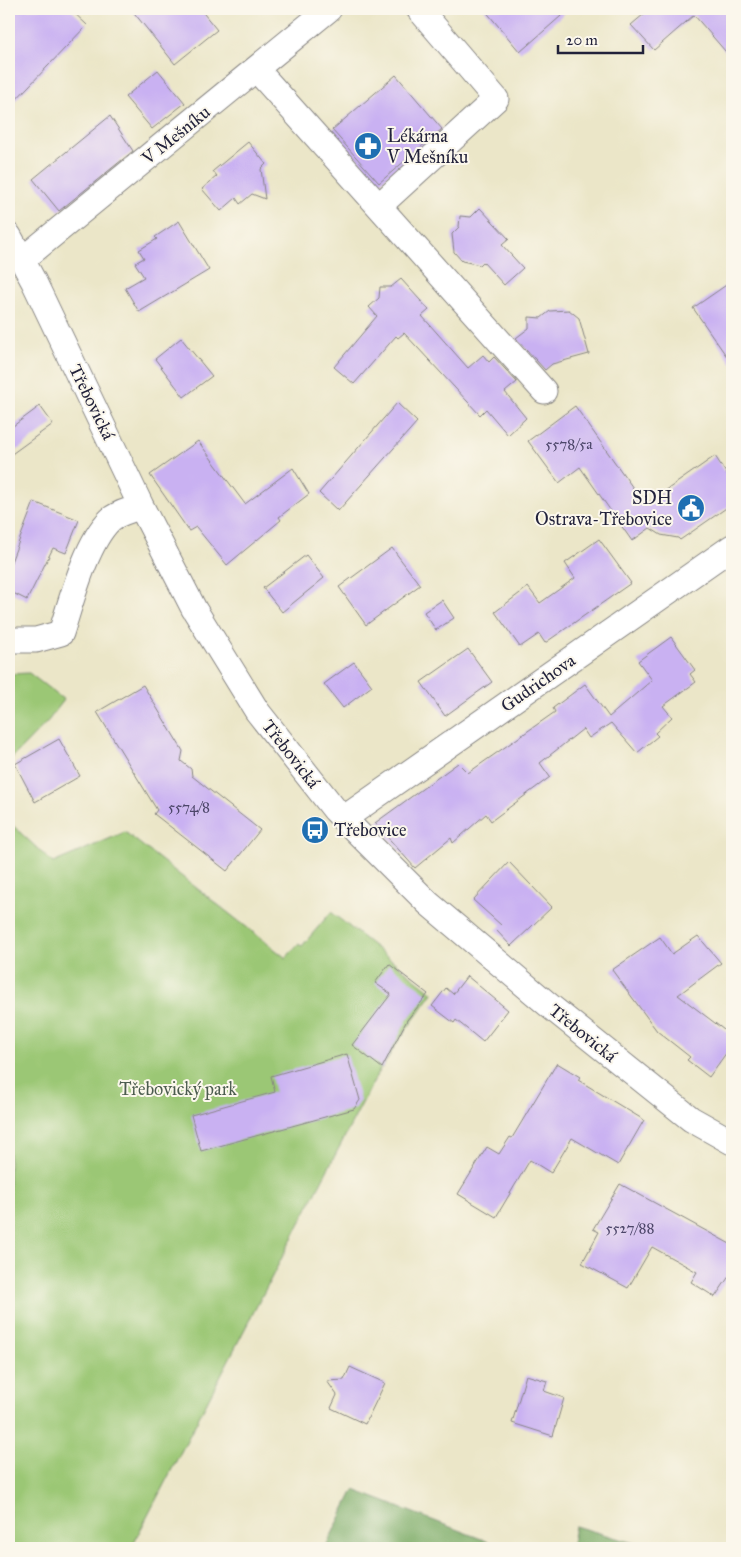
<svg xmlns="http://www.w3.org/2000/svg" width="741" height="1557" font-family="'IM FELL Great Primer',serif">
<rect width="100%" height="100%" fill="#fbf7ec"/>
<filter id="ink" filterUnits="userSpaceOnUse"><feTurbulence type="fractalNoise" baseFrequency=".02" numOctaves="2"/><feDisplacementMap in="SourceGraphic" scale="10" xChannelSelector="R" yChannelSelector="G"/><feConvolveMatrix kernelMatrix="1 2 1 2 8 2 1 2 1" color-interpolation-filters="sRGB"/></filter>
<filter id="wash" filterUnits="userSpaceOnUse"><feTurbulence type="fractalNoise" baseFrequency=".0096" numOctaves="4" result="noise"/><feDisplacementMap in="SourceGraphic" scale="20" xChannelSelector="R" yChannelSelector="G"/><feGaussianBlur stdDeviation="1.12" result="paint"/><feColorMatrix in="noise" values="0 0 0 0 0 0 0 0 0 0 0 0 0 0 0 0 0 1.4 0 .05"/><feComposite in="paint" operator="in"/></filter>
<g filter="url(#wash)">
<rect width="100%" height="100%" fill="#ebe6c8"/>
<!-- green -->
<path fill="#9bc774" stroke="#5e7458" d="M29,673l35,27 -16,21 -39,40v-87z
M9,822l44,41 72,-31 161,126 12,-14 4,2 29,-34 102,81 -37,51 -14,24 -1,-1 -250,481h-122z"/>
<!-- forest -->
<path fill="#7cac66" stroke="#4f6750" d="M354,1490l151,58h-180z
M575,1526l76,22h-80z"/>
<g id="blocks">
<!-- building -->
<path fill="#c9b1f2" d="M9,9h61l17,16 -78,82z
M131,9h69l17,21 -42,34z
M484,9h85l-49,43z
M650,9h82v50l-38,-44 -40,35 -23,-25z
M158,70l27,33 -33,26 -27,-32z
M396,75l46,54 -63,54 -47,-53z
M110,116l23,35 -74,60 -26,-32z
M248,142l18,22 -5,5 4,30 -13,-5 -12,10 -4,-6 -15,13 -19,-22 15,-13 -4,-5z
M480,208l29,31 -7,6 21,23 -19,17 -21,-23 -3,3 -18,-4 -8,-9 -2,-18 7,-7 1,-11 11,1z
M179,221l30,49 -70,42 -14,-24 19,-11 -9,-14 9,-5 -5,-8 18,-11 -2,-2z
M401,279l28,31 -7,6 46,52 15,-13 6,7 5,-5 23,25 -12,10 21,26 -18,17 -22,-26 -6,6 -76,-82 -6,5 -2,-2 -42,48 -20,-17 43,-51 -8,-9 10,-9 1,-11h11z
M732,281v83l-39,-56z
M569,310l10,8 10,36 -37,10 -7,6 -29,-32 13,-10v-11l12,1 9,-7z
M181,338l31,38 -28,21 -29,-38z
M397,403l20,19 -79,89 -19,-18z
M40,406l13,18 -44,32v-27z
M575,406l70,99 70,-49 17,26v22l-52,36 -2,-2 -17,-3 -11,-7 -18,13 -52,-74 -21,16 -31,-42z
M198,441l47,63 48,-36 16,26 -30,23 2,3 -54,45 -31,-38 -7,4 -39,-56z
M34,502l45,18 -13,33 -13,-5 -26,52 -18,-9v-24z
M599,539l32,44 -86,60 -6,-9 -19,13 -25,-35 33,-25 12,16 35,-25 -10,-15z
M392,548l28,37 -54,40 -27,-38z
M306,555l18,23 -42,34 -19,-24z
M442,600l12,18 -18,12 -12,-18z
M671,637l24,33 -5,4 6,8 -33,24 9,11 -17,16 3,3 -21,17 -26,-30 -22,15 -6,-9 -43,34 10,14 -59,44 -5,-7 -33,29 -2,-5 -36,30 -40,-45 83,-60 10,10 87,-61 -2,-4 32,-24 24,33 43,-37 -14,-19z
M468,649l24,33 -47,34 -24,-34z
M354,662l18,24 -29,22 -19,-24z
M143,685l40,66 -2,10 10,8 1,7 68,54 -33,41 -73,-57 3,-4 -60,-98z
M59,739l21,37 -45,26 -20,-38z
M509,862l43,45 -41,39 -15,-16 5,-5 -28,-25z
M698,936l23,27 -43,32 54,41v9l-23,32 -22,-17 3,-3 -33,-26 -45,-61 48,-33 12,17z
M389,964l39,30 -21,26 -25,48 -30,-23 39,-51 -16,-11z
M467,976l41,34 -25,32 -27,-22 -2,3 -22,-17 14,-18 7,6z
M347,1054l13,46 -6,9 -153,42 -10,-36 84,-23 -4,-16z
M557,1063l23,14 -2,3 66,40 -26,45 -46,-27 -21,35 -21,-13 -34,57 -38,-23 29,-47 12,7 11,-17 2,1z
M620,1184l112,61v27l-17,25 -24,-15 6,-10 -45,-25 -24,41 -46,-25 17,-31 -6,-3z
M350,1367l35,16 -20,41 -34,-16 6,-13 -10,-14 17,-1z
M526,1375l21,6 -3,10 20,7 -11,38 -41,-13z"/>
</g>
</g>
<g filter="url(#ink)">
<use href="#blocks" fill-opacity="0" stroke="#868482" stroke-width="1"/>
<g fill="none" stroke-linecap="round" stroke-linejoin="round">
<!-- street casing -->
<g stroke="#868482" stroke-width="27">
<path id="street" d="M256,69l288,322
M379,206l117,-107 -77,-90
M9,236l25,46 107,224 53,103 63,102 78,99 93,93 123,104 140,112 41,23
M22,260l307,-251
M9,640h27l25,-7c10,-31 25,-90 49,-113 7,-7 22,-10 31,-14
M343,819l389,-272"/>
</g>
<!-- street -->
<use href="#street" stroke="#fff" stroke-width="25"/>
</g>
</g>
<!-- icons -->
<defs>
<g id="pharmacy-disc" transform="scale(1.4375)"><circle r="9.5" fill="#1f6fb2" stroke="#fbf7ec"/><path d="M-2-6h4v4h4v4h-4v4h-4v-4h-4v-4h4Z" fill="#fff"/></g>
<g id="civic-disc" transform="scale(1.4375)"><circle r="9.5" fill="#1f6fb2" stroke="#fbf7ec"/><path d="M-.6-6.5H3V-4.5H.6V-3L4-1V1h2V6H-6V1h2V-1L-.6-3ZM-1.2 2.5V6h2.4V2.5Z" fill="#fff"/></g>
<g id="bus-disc" transform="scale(1.4375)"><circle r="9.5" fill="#1f6fb2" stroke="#fbf7ec"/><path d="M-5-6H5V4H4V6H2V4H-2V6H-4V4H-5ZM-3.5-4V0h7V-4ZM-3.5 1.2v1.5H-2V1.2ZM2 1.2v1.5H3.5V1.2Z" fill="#fff"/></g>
</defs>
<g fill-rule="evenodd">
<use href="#pharmacy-disc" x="368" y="146"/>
<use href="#civic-disc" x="691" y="508"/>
<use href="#bus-disc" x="315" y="830"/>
</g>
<g text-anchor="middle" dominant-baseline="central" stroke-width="4" stroke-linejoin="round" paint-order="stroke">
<!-- number labels -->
<g font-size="15" fill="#4c4669">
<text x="569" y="444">5578/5a</text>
<text x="189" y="807">5574/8</text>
<text x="630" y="1228">5527/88</text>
</g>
<!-- street labels -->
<g font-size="18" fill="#22223b" stroke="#fbf7ec">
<text transform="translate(176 135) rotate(-39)">V Mešníku</text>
<text transform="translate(92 402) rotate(64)">Třebovická</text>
<text transform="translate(538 683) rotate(-35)">Gudrichova</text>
<text transform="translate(291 754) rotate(52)">Třebovická</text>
<text transform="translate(583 1033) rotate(39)">Třebovická</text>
</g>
<!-- poi labels -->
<g font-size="18" fill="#22223b" stroke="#fbf7ec" text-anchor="start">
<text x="387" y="136">Lékárna<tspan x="387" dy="21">V Mešníku</tspan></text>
<text x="672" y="498" text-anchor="end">SDH<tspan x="672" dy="21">Ostrava-Třebovice</tspan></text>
<text x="334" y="830">Třebovice</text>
</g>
<!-- park labels -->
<g font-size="18" fill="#4c5c4f" stroke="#fbf7ec">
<text x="178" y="1089">Třebovický park</text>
</g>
</g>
<!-- margin -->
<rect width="741" height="1557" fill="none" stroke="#fbf7ec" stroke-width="30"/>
<!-- scale -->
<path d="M558 45v8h85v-8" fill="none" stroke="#22223b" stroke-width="2.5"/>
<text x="566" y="45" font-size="15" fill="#22223b" stroke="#fbf7ec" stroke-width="4" paint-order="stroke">20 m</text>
</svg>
